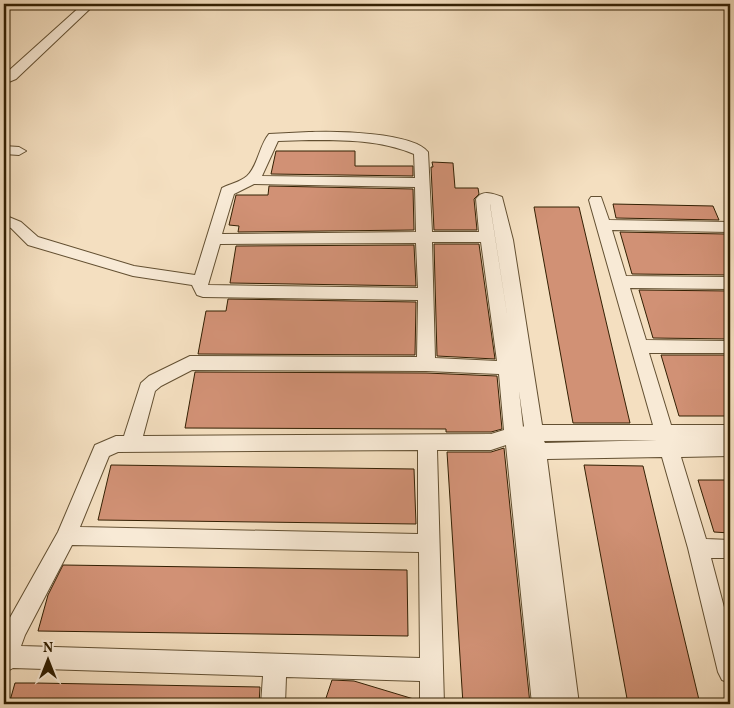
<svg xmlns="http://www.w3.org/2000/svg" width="734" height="708" font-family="Vollkorn,serif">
<rect width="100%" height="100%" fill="#f4dfc0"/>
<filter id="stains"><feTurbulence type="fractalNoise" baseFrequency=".004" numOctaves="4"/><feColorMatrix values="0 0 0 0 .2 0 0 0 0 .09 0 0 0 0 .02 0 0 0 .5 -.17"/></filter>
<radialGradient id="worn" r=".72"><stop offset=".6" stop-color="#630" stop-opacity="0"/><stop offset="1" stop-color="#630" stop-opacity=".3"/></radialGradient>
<!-- building -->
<path fill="#d19175" stroke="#332003" d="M276,151h79v15h58v10l-142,-2z
M432,162l21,1 2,25h23l1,6 -5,5 3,31h-43l-3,-63h2z
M269,186l144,3 1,41 -176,2 1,-6 -10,-1 7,-30h32z
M613,204l100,2 6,14 -103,-2z
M534,207h45l51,216h-57z
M620,232l105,2 5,14v27l-98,-1z
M434,244h45l16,115 -58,-3z
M414,245l2,41 -186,-3 6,-37z
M639,290l91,1v48l-77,-1z
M228,299l188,3 -1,53 -217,-1 8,-43h20z
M661,355h69v61h-51z
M195,372l231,1 71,3 5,53 -11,3h-45v-3l-261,-1z
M504,448l26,256h-67l-16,-252h44z
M111,465l303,4 2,55 -318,-4z
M584,465l59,1 57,238h-72z
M698,480h32v53l-16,-1z
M63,565l344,5 1,66 -370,-5 10,-36z
M332,680l22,1 63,19v4h-93z
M15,683h21l224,4 -1,17h-250z"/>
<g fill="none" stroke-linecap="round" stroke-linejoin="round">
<!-- street casing -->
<g stroke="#635032" stroke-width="2">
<path id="street" d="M83,4h12l-79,75 -12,5v-9z
M309,132c25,-1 104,0 119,20l4,80h47l-3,-33c7,-10 17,-5 26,-2l11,43 29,185h111l-64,-225 2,-3h10l8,23 121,2v10l-118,-2 14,46 104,1v12l-100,-1 16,52 84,1v12h-81l22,72h59v15h-54h54v16l-49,1 25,82 24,1v18h-19l19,72v53l-8,-3 -4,-8 -30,-124 -26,-91 -115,2 32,245h-47l-26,-259 -15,5h-54l7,254h-24v-23l-134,-4 -1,27h-24l2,-28 -250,-8 -9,5v-42l3,-8 51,-91 37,-87 21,-9h8l17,-53 8,-7 41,-20 227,1 1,-57 -215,-3 -6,-2 -5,-10 -59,-9 -105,-31 -17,-17 -7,-2v-11l17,7 17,15 96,29 61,9 27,-87c8,-4 18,-6 25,-12 11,-10 12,-30 22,-42zM309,140c36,0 72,0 105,14l1,24 -153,-2 16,-35zM254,184l161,3 1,45 -194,2 12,-40zM490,204l20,129 -20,-128zM432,242h49l16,119 -62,-3zM416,243l2,45 -210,-3 12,-41zM192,370l234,1 73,3 5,56 -13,4 -348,2 12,-45 6,-5zM519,391l5,35 -1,1zM657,440l-112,3 -1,-2zM418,450v84l-338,-7 29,-71 9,-4zM72,545l347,7 1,106 -399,-12 4,-11z
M4,146l15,1 7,4 -7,4 -15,-1z"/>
</g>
<!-- street -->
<use href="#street" fill="#f8ead6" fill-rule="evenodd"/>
</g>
<!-- margin -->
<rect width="734" height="708" fill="none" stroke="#f4dfc0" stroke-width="20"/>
<rect x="5" y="5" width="724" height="698" fill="none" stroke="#332003" stroke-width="2.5"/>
<rect x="10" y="10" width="714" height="688" fill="none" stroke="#332003"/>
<!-- north arrow -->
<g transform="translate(48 660)" stroke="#f8ead6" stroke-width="4" paint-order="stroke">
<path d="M0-4L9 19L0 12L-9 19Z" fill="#332003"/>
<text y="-8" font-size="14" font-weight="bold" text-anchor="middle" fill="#332003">N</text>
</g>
<rect width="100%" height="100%" filter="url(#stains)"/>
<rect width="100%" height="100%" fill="url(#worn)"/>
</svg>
